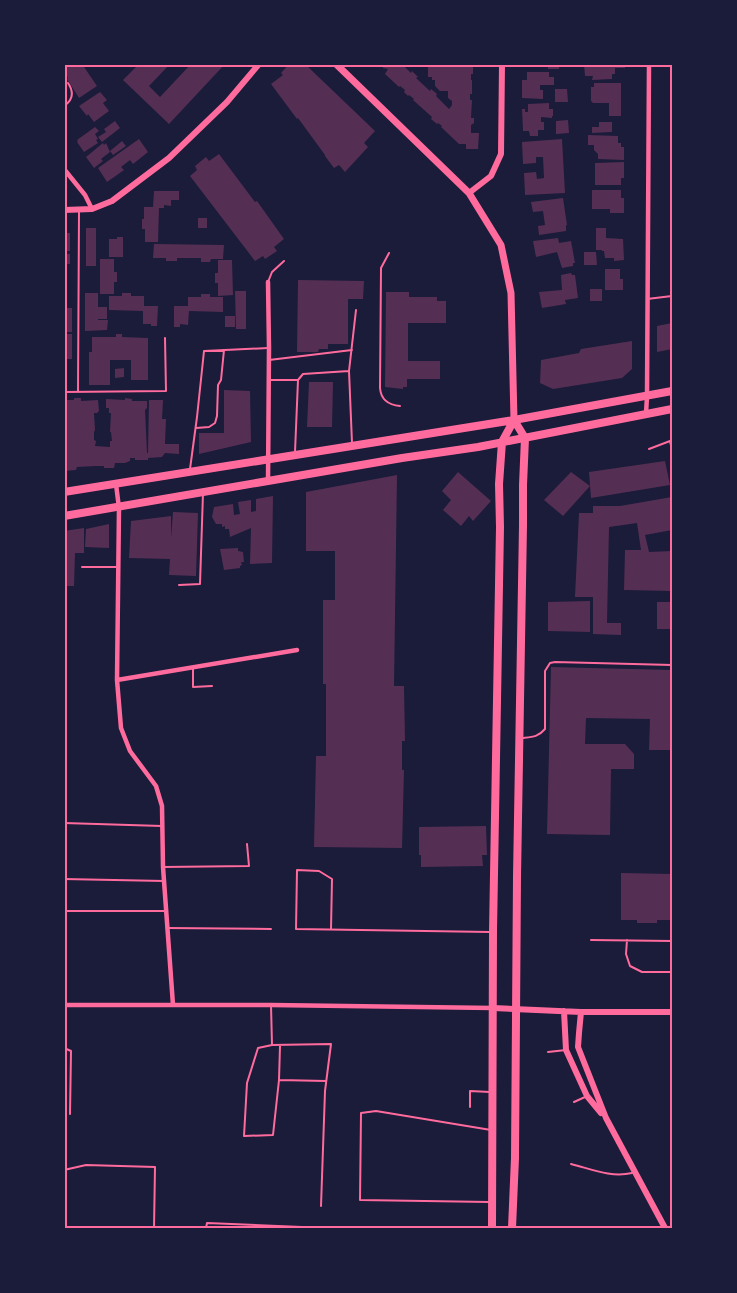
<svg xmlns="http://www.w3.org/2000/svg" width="737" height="1293" font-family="Barlow,sans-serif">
<rect width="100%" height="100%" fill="#1b1b3a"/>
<!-- building -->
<path fill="#542f53" d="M64,64h18l15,22 -18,12 -12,-19 1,-1 -2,-4 1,-1 -3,-2z
M139,64h31l-21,22 11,11 31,-33h34l-56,60 -46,-44z
M289,64h16l70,67 -11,12 4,4 -23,25 -6,-7 -5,3 -9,-12v-1l-27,-37 -1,1 -26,-35 12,-9 -2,-2z
M383,64h19l9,9 1,-2 6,6 -2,1 14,13 1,-2 6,5 -1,2 13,13 3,-4v-4l-4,-3v-7h-8l-5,-5v-6h-3v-3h-4v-13h35v2h10v8h-2v6h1v14h-2v6h2l-1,18h3v5l-3,2v8h8l-1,16h-12v-5h-7l-18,-17 1,-1 -4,-3 -1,1 -6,-5 1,-2 -19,-17 1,-1 -5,-4 -1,1 -4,-4 1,-2 -5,-4 -1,1 -14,-13 3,-5 -5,-1z
M548,64h11v5h-11z
M584,64h41v4h-10v6h-3v5l-20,1 1,-4h-8z
M527,72h22v5h5v8h-14v5h3v9l-21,-1v-18h5z
M594,83h27v33h-12v-13h-16l-2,-2v-14h3z
M555,89h12l1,13h-13z
M100,92l7,8 -4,3 6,8 -15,11 -6,-8 -1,2 -8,-10z
M549,103v6h4v7h-1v2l-11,-1v5h3v8h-6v6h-8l-1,-5h-6l-1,-22h3v3h3v-8z
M568,120l1,13 -13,1v-13z
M115,121l5,7 -18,14 -4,-5 8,-5 -2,-3z
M599,122h13v10l-20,1v-6h7z
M95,127l4,4 -4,3 3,5 -2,1 2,3 -14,9 -7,-10 1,-1 -1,-1z
M588,135l30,1v7h3v4h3v13l-26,-1v-5l-4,-4v-5h-6z
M139,139l9,13 -15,12 -3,-4 -9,7 3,3 -17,12 -9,-14z
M562,139l3,54 -40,2 -1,-22 12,-1 1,7 7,-1 -1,-21h-7v6l-13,1 -1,-22z
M122,141l4,5 -13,9 -3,-4z
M103,143l1,2 2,-2 4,9 -9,7 2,2 -9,7 -8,-11z
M219,154l36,48 2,-1 27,38 -10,8 3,4 -12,8 -2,-3 -8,5 -65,-85 7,-6 -2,-4 11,-9 3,4z
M624,162v16h-3v7h-26v-22z
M592,190h29v8h3v15h-14v-4h-18z
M154,191h25v9h-8v6l-7,-1v3h-5l-1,34h-13v-13h-3v-10h2v-12h9z
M563,198l4,27h-1v6l-27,4 -1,-9 7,-1 -2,-14 -10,1 -2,-10z
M198,218h9v10h-9z
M86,228h10v38h-10z
M596,228h10v10l17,1 1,21 -10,1v-3h-9l-1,-7h-2v-1h-6z
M64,233h6v18h-6z
M117,237h6v20h-14v-18h8z
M558,238l1,5 12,-2 4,22h-2v3l-11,2 -5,-16 -21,5 -3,-16z
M154,244l70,1 -1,14h-12l-1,3h-9v-4h-24v3h-11v-3h-13z
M584,252h12l1,13h-13z
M64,254h6v10h-6z
M100,259h14v13h3v10h-3v12h-14z
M218,260h14l1,35 -15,1v-13h-3v-10h3z
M605,269h15v10h3v11h-18z
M571,273l1,2h3l3,23 -13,2 1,4 -24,4 -3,-16 23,-2 -1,-15z
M298,280l66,1 -1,18h-15v45h-20v5h-9l-1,3h-21z
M590,289h12v12h-12z
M235,291h11v38h-10z
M386,292h23v5h28v4h9v22h-38v38h32v18h-33v8h-4v2l-18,-2z
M85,293h13v14h9v12h-9v1h10l-1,10 -22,1z
M122,293h9v3h13v10h14l-1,20h-6v-2h-8v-13l-34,-1v-14h13z
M201,294h9v3h13v15l-34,-1 -1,14 -8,-1v3h-6v-21h14v-9h13z
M64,308h8v24h-8z
M225,316h10v11h-10z
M672,323v26l-15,3v-26z
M64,334h8v25h-8z
M116,334h6v3l26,1v42h-17v-20h-21v25h-21v-33h3v-15h24z
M632,341v28l-10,9 -69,11 -13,-6 1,-23 38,-7 2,-4z
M124,368v9l-9,1v-9z
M309,382h24l-1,45h-25z
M224,390l26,1 1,51 -52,12v-21h25z
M74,398h7v3l17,-1 1,11 -2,2h-3l1,17 -1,2v8l2,1 -1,5 15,1v-6h2l-1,-9h-1l1,-19h-2v-5h-3v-9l19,1v-2l7,1v2h15v7l-2,2 2,43h1l1,-53h14l-1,19h4l-1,25h14v10l-14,-1 -3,4 -14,1v2h-13v-2h-5v3l-5,2h-10l-1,5h-10v-2h-8l-19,1 -1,3 -12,1v-71h10z
M665,461l5,24 -79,13 -2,-26z
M458,472l33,29 -18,20 -4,-5 -8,10 -18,-16 8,-10 -9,-9z
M571,472l19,14 -27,30 -19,-16z
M397,475l-3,211h10l1,55h-3v29h2l-2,78 -88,-1 2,-91h10v-72h-3v-84h12v-49h-29v-59z
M273,496l-1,67 -22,1 1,-36 -21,9 -1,-8h-4v-3l-3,1v-3h-6l-4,-7 2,-10 19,-3 1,11 6,-1 -2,-12 13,-2v12l5,-1v-12z
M672,497v33l-27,5 4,17 23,-1v40l-48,-1 1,-40h16l-4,-27 -28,4 -2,96h14v12l-28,-1v-37h-18l4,-84h14v-7h27z
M173,512l25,1 -2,63 -27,-1 1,-16 -41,-1 2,-37 40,-5v22z
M109,524v24l-24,-1 1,-18z
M84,528v25h-9l-1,33h-10v-55z
M238,548v3l5,1 1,10h-3l1,3 -2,1v2l-16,2 -4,-21z
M590,601v31l-42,-1v-29z
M657,602h15v27h-15z
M551,667l121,3v80h-23l1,-31 -64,-1 -1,26h40l9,10v15h-23l-1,66 -63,-1z
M486,826l1,29h-5l1,11 -62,1v-12h-2v-28z
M621,873l51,1v46h-15v3h-20v-3h-16z"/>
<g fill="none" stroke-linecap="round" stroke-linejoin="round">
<!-- service -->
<path stroke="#ff6b9d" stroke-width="2" d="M64,106c9,-6 10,-14 4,-23
M389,253l-8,15 -1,120c1,12 8,17 20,18
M268,282l4,-10 12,-11
M647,299l25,-3
M269,360l83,-10
M349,371l7,-61
M269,380h29
M64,392l102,-1 -1,-53
M78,392l1,-180
M196,428l13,-1 6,-4 2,-7 1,-31 3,-5 3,-30
M649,449l21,-8 2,9
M295,452l3,-72 5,-6 46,-3 3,72
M190,469l7,-52 7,-66 64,-3
M82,567h36
M179,585l21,-1 3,-91
M193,668v19l19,-1
M523,738c10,-1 15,-1 22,-9v-58l5,-8 5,-1 117,3
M64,823l98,3
M163,867l86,-1 -2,-22
M64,879l100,2
M64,911h102
M167,928l104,1
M331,929l1,-50 -13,-8 -22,-1 -1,59 194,3
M591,940l81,1
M627,940l-1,14 4,12 12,6h30
M271,1005l1,40 59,-1 -6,47 -4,115
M272,1045l-14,3 -11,35 -3,53 29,-1 6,-55
M280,1046l-1,34 47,1
M64,1048l7,3 -1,63
M548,1052l18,-2
M574,1102l11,-5
M470,1107v-16l20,1
M571,1164c20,5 40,14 61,9
M64,1170l22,-5 69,2 -1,61
M489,1202l-129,-2 1,-87 15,-2 115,19
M206,1228l1,-5 95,4v1"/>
<!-- minor -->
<path stroke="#ff6b9d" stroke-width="4.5" d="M64,169l21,26 7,14
M268,282l1,66 -1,134
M646,414l1,-18 2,-332
M116,484l3,24 -2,172 4,48 9,23 26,35 6,20 1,61 10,138
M117,680l180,-30
M64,1005h207l222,3"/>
<!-- tertiary -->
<path stroke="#ff6b9d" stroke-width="6" d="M469,193l22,-17 10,-22 1,-90
M64,210l28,-1 20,-8 57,-43 58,-56 32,-38
M493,1008l88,4h91
M564,1011l2,39 21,46 14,17
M581,1012l-2,21 -1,14 28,71 59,110"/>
<!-- secondary -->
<path stroke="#ff6b9d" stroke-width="7" d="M336,64l133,129 32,52 10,48 3,127"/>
<!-- primary -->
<path stroke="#ff6b9d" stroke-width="8" d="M64,492l450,-72 158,-29
M64,516l338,-58 76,-11 194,-38
M492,1228l1,-296 7,-405 -1,-43 3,-42 12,-22
M512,1228l3,-70 2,-281 6,-352v-40l2,-47 -11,-18"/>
</g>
<!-- border -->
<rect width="737" height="1293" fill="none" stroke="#1b1b3a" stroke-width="132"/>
<rect x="66" y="66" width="605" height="1161" fill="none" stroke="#ff6b9d" stroke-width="2"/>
</svg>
